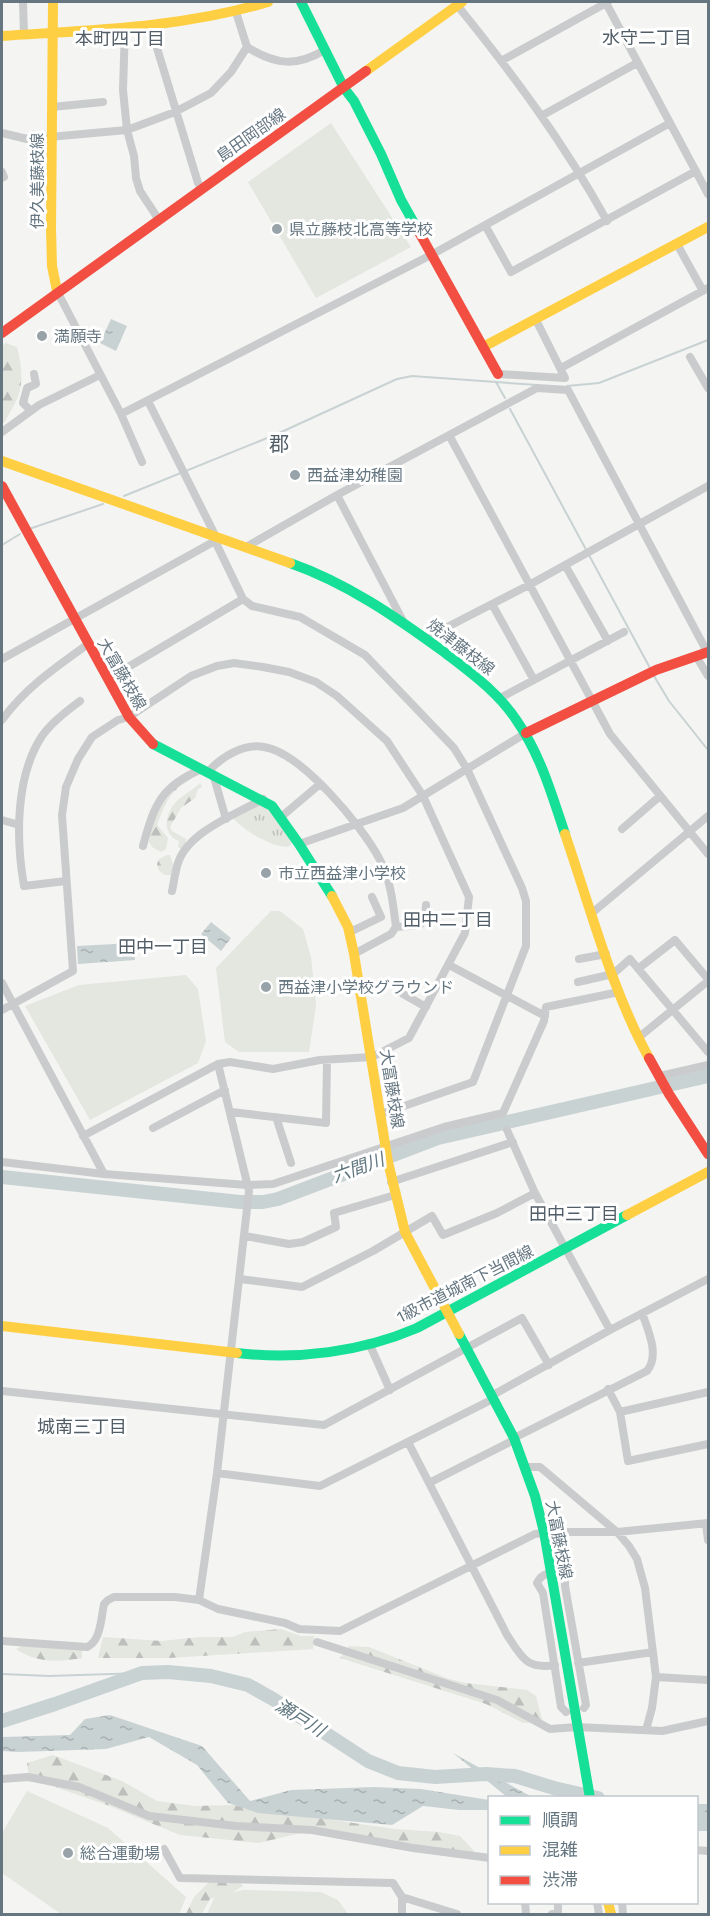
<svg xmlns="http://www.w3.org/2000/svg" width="710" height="1916" font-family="'Fira Sans','Noto Sans JP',sans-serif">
<defs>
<pattern id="forest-firs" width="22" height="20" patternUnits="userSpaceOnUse" patternTransform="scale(1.5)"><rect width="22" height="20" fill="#e4e6e0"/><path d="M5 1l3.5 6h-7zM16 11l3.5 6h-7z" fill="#bcbfbb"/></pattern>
<pattern id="park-tufts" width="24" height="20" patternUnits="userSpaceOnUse" patternTransform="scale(1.5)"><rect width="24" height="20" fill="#e4e6e0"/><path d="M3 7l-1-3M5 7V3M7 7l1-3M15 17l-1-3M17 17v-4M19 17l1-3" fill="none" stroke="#bcbfbb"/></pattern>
<pattern id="water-ripples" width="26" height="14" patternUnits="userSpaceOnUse" patternTransform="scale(1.5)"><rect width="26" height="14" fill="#c9d2d3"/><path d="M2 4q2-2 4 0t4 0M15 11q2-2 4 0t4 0" fill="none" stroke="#a7afb1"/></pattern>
</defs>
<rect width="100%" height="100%" fill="#f4f4f2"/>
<!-- forest -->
<path fill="url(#forest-firs)" d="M6,343l11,4c4,14 7,35 1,49 -3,9 -9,17 -13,26l-3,1v-77z
M191,777l1,1c-5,5 -12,7 -16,12 -10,9 -14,23 -19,35l11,13 -2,11 -5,3 -9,-5 -3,-5 3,-20 13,-28z
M200,783l2,4 -4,2 -3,9 -14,10 -11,19 2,4 14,8v5l-5,5 -3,-2 1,-6c-18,-7 -14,-28 -2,-40 7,-7 16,-11 23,-18z
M167,855h3l4,13 -4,7h-5l-6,-4 -2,-7 2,-5z
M281,1629l20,7h13l-1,13 -144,9h-71l5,-21 59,4 37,-4h34l12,-5z
M27,1643l55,4v11c-24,4 -46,5 -66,-9z
M349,1646l20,1 80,32 17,4 61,7 9,6 7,27h-20l-37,-19 -146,-46z
M53,1755l69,26 35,20 38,5 38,-1 161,24 45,3 21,4 14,15 -2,2 -167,-21 -46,11 -79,-8 -73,-30 -78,-27 -2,-15z
M239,1881l4,5 -10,6 -23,7 -8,15h-16l8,-17 15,-15z"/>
<!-- park -->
<path fill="url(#park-tufts)" d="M260,802l18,18 14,22 -2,4c-13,5 -49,-17 -57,-28z"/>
<!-- garden -->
<path fill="#e4e6e0" d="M331,123l80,124 -95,51 -68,-116z
M271,911h9l23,18 8,28 5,49 -7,46h-70l-14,-10 -9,-74z
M186,975l12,14 8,52 -8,22 -108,57 -65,-114 54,-21z
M27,1791l81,37 78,69 -7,17h-118l-59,-41v-40z
M244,1890l77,2 17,8 10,14h-141l8,-18z"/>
<!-- water -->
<path fill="url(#water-ripples)" d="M111,319l16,7 -11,25 -16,-8z
M211,922l20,16 -10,13 -20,-17z
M134,943l1,17 -57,4 -1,-18z
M110,1715l92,31 48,55 41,-11 83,-3 47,2 68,11v10h-30l-36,-4 -31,19 -134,-12 -30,-10 -31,-38 -48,-28 -43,12 -88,3 -16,-1v-14l68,-2 15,-16z
M453,1753l79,44h-25z
M697,1804h11v27h-11z"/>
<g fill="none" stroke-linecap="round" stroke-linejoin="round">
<!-- stream -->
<path stroke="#c9d2d3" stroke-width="2" d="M496,382l9,16
M567,386l32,-3 109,-43
M510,409l140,259
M124,496l153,-62 120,-55 15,-3 125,9
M29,529l74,-25
M2,545l18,-11
M654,676l15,25 39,49
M2,1674l47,2 93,-3"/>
<!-- river -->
<path stroke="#c9d2d3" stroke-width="14" d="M2,1177l238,25h23l15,-3 160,-61 270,-62
M2,1721l53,-17 87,-31 26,-1 43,4 37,9 25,14 95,62 30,12 37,4 51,-3 29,2 39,12 44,10"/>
<!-- street -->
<path stroke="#cacbcc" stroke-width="8" d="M23,2l1,32
M606,3l102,191
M457,5c56,69 107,138 150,216
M236,12l11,35c29,18 49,20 78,3
M150,25l48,158 4,5
M125,27l-2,63 4,40 7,26 2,22 4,13 19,29
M501,61l107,-59
M52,107l51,-5
M543,115l94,-52
M2,133l25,6 100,-9 48,-18 36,-19 20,-21 16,-25
M2,172l2,5 -2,1
M485,225l26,47 185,-101
M677,244l26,47
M57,291l64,123 21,48
M690,357l18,31
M561,368l147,-80
M498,374l67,4 -29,-58
M148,401l68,136 -1,4 28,58 9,7 48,11 65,38 89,93 13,21 55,119 4,13v45l-53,136 -92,32
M31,411l-8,-8 4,-15 9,-4 -2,-10
M121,414l310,-159 239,-132
M2,432l37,-27 61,-30
M449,435l161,299 98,120
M337,495l66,126
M246,547l91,-52 200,-107 31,2 139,262
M565,565l43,76
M492,604l42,76
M426,638l103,-53 179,-99
M696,656l12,20
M2,659l213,-118
M108,679l135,-80
M500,698l124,-66
M2,720c23,-32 54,-53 86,-76
M208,772c13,-15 36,-29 56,-25 38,6 99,80 116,113 11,21 13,44 16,67l-5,7 -37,20
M213,774l13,45
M281,817l39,-33
M2,820l17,5
M622,829l38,-33
M299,844l104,-36 123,-75
M143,846c11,-41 18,-60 59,-77
M66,881l-42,5c-8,-46 -9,-109 18,-150 10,-14 25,-25 38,-35
M172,891c2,-9 3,-19 6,-28 10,-31 58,-49 85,-64
M592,913l116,-97
M396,927l24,-2 5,-7 1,-13
M350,932l31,-15 -9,-20
M579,959l27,-5
M449,965l96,51
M639,968l36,-28 33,39
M578,982l35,-8 17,-15 78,93
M2,983l102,191
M403,994l23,13
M2,1010l71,-39 -11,-156 4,-28 12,-28 14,-22 26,-17 11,-3 62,-41 26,-10 17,-3 29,4 26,5 27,10 21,14 50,45 36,55 46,101 -4,36 -56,105 -37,19 -52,3 -47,9 -43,-7 -12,2 -135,72
M638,1038l70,-57
M660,1076l48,-11
M231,1112l95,11 1,-63
M276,1117l15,46
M153,1128l72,-38
M507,1130l28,63 75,137
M2,1162l102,12 143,11 26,-1 171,-57 59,-14 41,-92 2,-14 73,-15
M391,1182l122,-40
M245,1236l44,8 14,-2 33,-15 -2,-14 61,-18
M240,1279l62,8 71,-36 59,-35 11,19 54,-22 38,-20
M369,1343l21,47
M608,1389l12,23 8,49 80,-17
M2,1391l322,34 198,-107 27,47
M491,1396l119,-66 98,-51
M620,1412l88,-20
M514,1438l133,-67c13,-16 1,-41 -5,-58
M408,1442l99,193c14,21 19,35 48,30
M525,1467h15l77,65 12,14 8,13 8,29 11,89 -4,31 -6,22
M217,1473l103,13 173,-87
M429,1483l85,-43
M706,1524l2,16
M199,1600l18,-127 32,-282 -31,-127
M2,1641l85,6c14,-6 14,-29 17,-43l4,-4 6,-3h61l24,3 19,9 67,14 14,6 41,2 195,-97 18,-2h64l91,-9
M317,1642l180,58 53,29 27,-2 85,4 46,-10
M578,1663l75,-11
M656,1677l52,3
M566,1712l-5,-5 -18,-114 -6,-10c5,-11 17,-12 28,-8v11l21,119 -2,3
M2,1779l26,-2 51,10 70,29 87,10 76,4 101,18 77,10
M164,1849l16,29 213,5 9,14v17
M696,1850l12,1
M402,1897l55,17
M525,1902l1,12
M597,1902l2,12
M622,1902l1,12
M552,1914l6,-2v-10"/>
<!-- fast -->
<path stroke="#16e098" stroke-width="10" d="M301,2l43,86 10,13 27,53 20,46 18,32
M290,563c57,20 106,54 154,89 27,21 54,40 73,69 24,35 35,74 48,113
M153,744l119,62 27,38 33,52
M459,1334l55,104 21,58 9,36 46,266
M237,1353c61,7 124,-1 180,-25l210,-113"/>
<!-- slow -->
<path stroke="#ffcf43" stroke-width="10" d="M53,2l-2,226 1,38 5,25
M2,36c90,-6 179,-8 266,-34
M366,71l96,-69
M483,347l225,-120
M2,461l288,102
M565,834c25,73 47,157 84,224
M332,896l16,31 6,27 34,208 17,70 54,102
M627,1215l81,-43
M2,1326l235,27
M608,1902l3,12"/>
<!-- jam -->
<path stroke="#f24e42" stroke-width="10" d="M419,232l79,142
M2,333l364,-262
M2,486l127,231 24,27
M526,733l130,-63 52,-18
M649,1058l20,36 39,60"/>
</g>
<!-- markers -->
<g fill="#97a2a9" stroke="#fff" stroke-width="2">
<circle cx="277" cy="229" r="6"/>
<circle cx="42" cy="336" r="6"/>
<circle cx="295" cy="475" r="6"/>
<circle cx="266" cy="873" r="6"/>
<circle cx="266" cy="987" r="6"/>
<circle cx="68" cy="1853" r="6"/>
</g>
<g text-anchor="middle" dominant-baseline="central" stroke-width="6" stroke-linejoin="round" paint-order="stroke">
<!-- street labels -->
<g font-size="16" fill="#657681" stroke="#fff">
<text transform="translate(251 135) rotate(-35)">島田岡部線</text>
<text transform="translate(37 181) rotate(-90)">伊久美藤枝線</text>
<text transform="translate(461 647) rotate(38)">焼津藤枝線</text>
<text transform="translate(122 674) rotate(60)">大富藤枝線</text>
<text transform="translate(392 1089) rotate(81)">大富藤枝線</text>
<text transform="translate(465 1284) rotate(-27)">1級市道城南下当間線</text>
<text transform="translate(559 1540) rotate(79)">大富藤枝線</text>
</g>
<!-- poi labels -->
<g font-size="16" fill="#657681" stroke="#fff" text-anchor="start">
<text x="289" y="229">県立藤枝北高等学校</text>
<text x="54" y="336">満願寺</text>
<text x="307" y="475">西益津幼稚園</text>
<text x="278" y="873">市立西益津小学校</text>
<text x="278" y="987">西益津小学校グラウンド</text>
<text x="80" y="1853">総合運動場</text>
</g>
<!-- neighbourhood labels -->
<g font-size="18" fill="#525e67" stroke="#fff">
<text x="647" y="38">水守二丁目</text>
<text x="120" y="39">本町四丁目</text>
<text x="448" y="920">田中二丁目</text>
<text x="163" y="947">田中一丁目</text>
<text x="574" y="1214">田中三丁目</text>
<text x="82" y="1427">城南三丁目</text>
</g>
<!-- water labels -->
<g font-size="18" font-style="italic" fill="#60777f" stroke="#fff">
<text transform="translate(358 1168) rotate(-20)">六間川</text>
<text transform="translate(300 1718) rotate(32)">瀬戸川</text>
</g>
<!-- quarter labels -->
<g font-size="20" fill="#525e67" stroke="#fff">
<text x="279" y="444">郡</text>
</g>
</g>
<!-- border -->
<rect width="710" height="1916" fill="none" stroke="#657681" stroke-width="6"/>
<!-- legend -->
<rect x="488" y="1796" width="210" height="108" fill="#ffffff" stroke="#c1c8cd" stroke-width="1.5"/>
<rect x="500" y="1816" width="30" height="9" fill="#16e098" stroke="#c1c8cd" stroke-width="1.5"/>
<text x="542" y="1826" font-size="18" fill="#657681">順調</text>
<rect x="500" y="1846" width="30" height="9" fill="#ffcf43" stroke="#c1c8cd" stroke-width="1.5"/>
<text x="542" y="1856" font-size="18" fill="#657681">混雑</text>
<rect x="500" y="1876" width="30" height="9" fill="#f24e42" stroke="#c1c8cd" stroke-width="1.5"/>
<text x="542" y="1886" font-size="18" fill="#657681">渋滞</text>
</svg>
